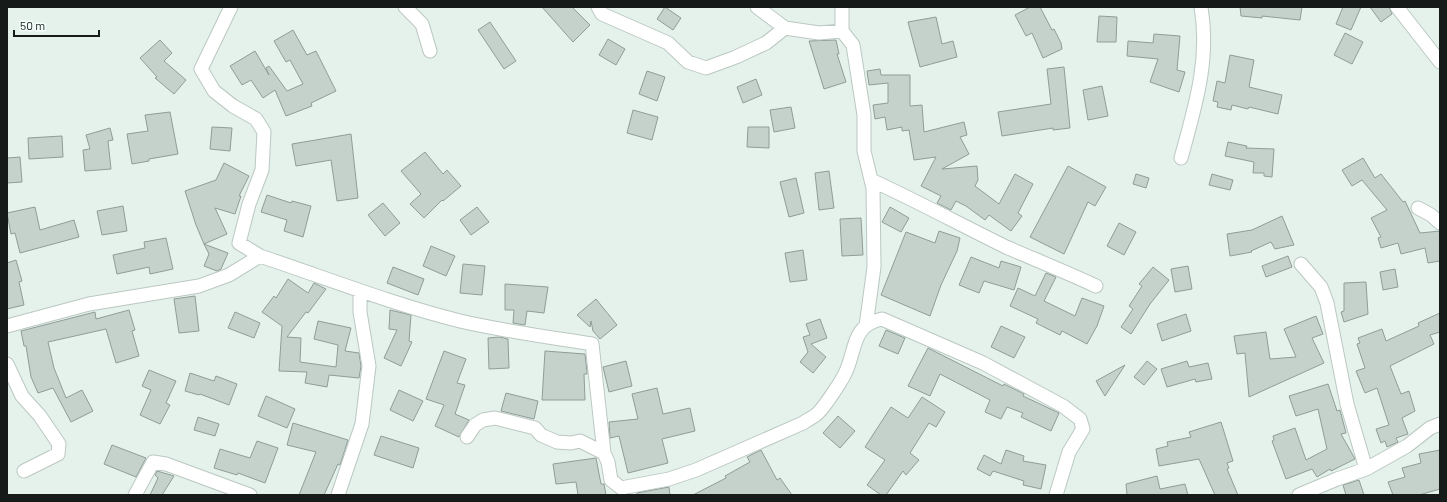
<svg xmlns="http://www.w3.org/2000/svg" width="1447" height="502" font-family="Barlow,sans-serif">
<rect width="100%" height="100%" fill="#e5f2ec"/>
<!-- building -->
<path fill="#c5d2cc" stroke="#909c97" d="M542,7h30l18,18 -17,17z
M665,7l16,11 -8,12 -16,-11z
M1030,7h10l12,23 2,-1 7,14 1,6 -19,9 -11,-25 -6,3 -11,-21z
M1240,7h62l-2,13 -38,-4v2l-21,-2z
M1343,7h18l-10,23 -15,-6z
M1370,7h19l3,7 -11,8z
M1099,16l18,1 -1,25h-19z
M936,17l6,27 11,-3 4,16 -37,10 -12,-45z
M490,22l26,39 -12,8 -26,-39z
M293,30l14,25 9,-4 20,40 -25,12 1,3 -26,10 -11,-26 -12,8 -12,-18 -9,5 -12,-19 25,-15 14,24 -3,-7 3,-2 18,25 16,-7 -13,-24 -4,2 -12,-21z
M1345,33l18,9 -11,22 -18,-9z
M1154,34l26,2 -3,34 8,2 -6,20 -29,-10 8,-23 -31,-3 1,-15 25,2z
M608,39l17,10 -9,16 -17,-10z
M160,40l12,13 -8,8 22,19 -12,14 -19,-16 2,-1 -17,-19z
M836,40l3,14h-2l9,28 -22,7 -15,-48z
M1230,55l24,5 -5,27 33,8 -4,19 -29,-7 -1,2 -16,-4 -1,5 -14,-3 1,-5 -5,-1 4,-20 8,2z
M1064,67l6,61 -17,2v-2l-51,8 -4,-24 53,-8 -4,-35z
M880,69l1,6h29v31l12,-1 2,27 40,-10 3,13 -7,2 9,17 -27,15 35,-3 1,14 -3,6 24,18 16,-30 18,10 -15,29 4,3 -11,15 -22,-16 -4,5 -19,-14 -10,-5 -5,9 -14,-7 4,-7 -20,-10 15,-29 -22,3 -5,-30 -7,1v-4l-15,3 -2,-13 -10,2 -2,-14 15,-2v-20l-19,2 -2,-14z
M647,71l18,6 -8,24 -18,-7z
M756,79l6,16 -19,8 -6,-16z
M1102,86l6,30 -20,4 -5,-30z
M791,107l4,21 -21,4 -4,-22z
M633,110l25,7 -6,23 -25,-7z
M170,112l8,42 -29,5v2l-17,3 -5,-30 21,-3 -3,-16z
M212,127l20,1 -2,23 -20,-2z
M748,127h21v21l-22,-1z
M110,128l3,12 -5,1 3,28 -26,2 -2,-21 7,-1 -4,-14z
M351,134l7,64 -21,3 -6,-41 -35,6 -4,-22z
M62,136l1,21 -34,2 -1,-21z
M1228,142l19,4 -1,2 28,1 -2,28 -8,-1v-3h-11l1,-11 -29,-6z
M425,152l18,22 4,-4 14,16 -18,15 -1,-1 -18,18 -14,-14 11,-10 -20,-23z
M20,157l2,25 -15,1v-25z
M1363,158l12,20 6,-4 22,28 2,-1 15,32 20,-2v30l-12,2 -3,-15 -24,6 -3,-11 -17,5 -3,-10 3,-1 -10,-19 16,-8 -25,-30 -10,6 -10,-16z
M224,163l25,13 -10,20h2l-6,18 -20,-6 12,26 -23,10 -8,-19 -11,-34 31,-11z
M1068,166l38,21 -11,19 -7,-4 -24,52 -34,-17z
M829,171l5,37 -15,2 -4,-37z
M1136,174l13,4 -3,10 -13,-4z
M1212,174l21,6 -3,10 -21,-5z
M796,178l8,35 -15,4 -9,-35z
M267,195l24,8 1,-2 19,5 -8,31 -19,-6 3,-11 -26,-8z
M383,203l17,20 -15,13 -17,-21z
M123,206l4,25 -25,4 -5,-24z
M35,207l5,23 34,-10 5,17 -59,16 -5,-20 -4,1 -4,-21z
M477,207l12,15 -18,13 -11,-15z
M890,207l19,11 -8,14 -19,-10z
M1282,216l12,29 -19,4 -4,-7 -20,9 1,1 -22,4 -3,-22 25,-4z
M861,218l2,37 -21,1 -2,-37z
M1119,223l17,9 -12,23 -17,-9z
M939,231l21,7 -3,13 -16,34 -11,31 -49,-21 25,-63 29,11z
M166,238l7,31 -23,5 -1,-7 -32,7 -4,-19 32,-7 -1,-6z
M204,244l24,9 -7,16 -4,2 -13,-5 5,-12z
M431,246l24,10 -9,20 -23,-10z
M803,250l4,30 -17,2 -5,-29z
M1288,256l4,11 -26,10 -4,-11z
M971,257l28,11 2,-7 20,6 -7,23 -30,-9 -5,12 -20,-8z
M16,260l6,21 -3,1 5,23 -17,4v-46z
M463,264l22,2 -3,29 -22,-2z
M1188,266l4,23 -17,3 -4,-23z
M393,267l31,12 -6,16 -31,-12z
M1153,267l16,13 -19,24 -19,30 -10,-7 12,-18 -4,-3 13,-20 -3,-2z
M1395,269l3,18 -15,3 -3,-18z
M1046,273l10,4 -12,24 31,15 7,-18 22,8 -7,20 -10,18 -25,-13 -2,4 -24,-12 2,-4 -28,-13 8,-18 17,8z
M288,279l20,14 6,-10 12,6 -18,24 -2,-1 -19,25 14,1 -1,24 36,5 2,-22 -24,-6 4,-18 33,7 -6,23 14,2 2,13 -2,12 -30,-3 -2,12 -22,-4 2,-11 -28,-1 3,-45 -20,-14 12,-16 2,2z
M1366,282l2,32 -24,8 -3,-10 3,-1v-28z
M505,284l43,3 -4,26 -17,-2 -2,14 -12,-2 1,-13h-9z
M195,296l4,35 -20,2 -5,-34z
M596,299l21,26 -17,14 -7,-8 -2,-10 -1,6 -13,-12z
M129,310l6,20 -3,1 7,25 -23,7 -10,-34 -58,13 6,26 12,30 16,-8 11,21 -22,11 -18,-34 -15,5 -7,-16 -5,-31h-2l-3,-15 74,-19 1,7z
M390,310l21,5 -2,26 3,1 -11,24 -17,-8 13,-28 -8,-1z
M235,312l25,11 -6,15 -26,-10z
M1440,313v19l-10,3 4,9 -44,22 11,28 8,-3 6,20 -13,7 6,16 -12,4 2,4 -11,5 -2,-6 -4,2 -5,-14 13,-4 -12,-37 -12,5 -9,-22 9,-3 -8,-24 3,-1 -2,-5 24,-9 4,12 33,-15 -1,-3z
M1186,314l5,17 -29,10 -5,-17z
M1316,316l7,18 -11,4 12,25 -75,34 -4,-44 -8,1 -3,-18 32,-4 4,27 26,-2 -12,-28z
M820,319l7,19 -16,6 15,13 -13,16 -13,-11 8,-10 -5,-15 7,-2 -4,-11z
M1001,326l24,11 -11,21 -23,-11z
M886,330l19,8 -7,16 -19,-8z
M499,337l9,2 1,29 -20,1 -1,-31z
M928,348l75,38 1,-2 20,10 -1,2 36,17 -8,18 -30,-14 2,-4 -16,-6 -6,12 -16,-7 5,-12 -50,-26 -10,22 -22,-10z
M444,351l22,8 -9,24 8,2 -10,29 14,6 -10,17 -24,-11 9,-21 -18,-6z
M545,351l40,3 2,18v2h-3l1,26h-43z
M626,361l6,25 -23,6 -6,-25z
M1147,361l10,8 -13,16 -10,-8z
M1187,361l2,6 19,-4 4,16 -16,3 -1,-3 -28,8 -6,-18z
M1125,365l-20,31 -9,-15z
M149,370l27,11 -10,22 4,2 -10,19 -20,-9 11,-25 -9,-4z
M190,373l24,8 2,-5 21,8 -8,21 -29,-11 -1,1 -14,-4z
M1328,384l9,27 3,-1 6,23 -5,1 14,25 -24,12 -1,-2 -13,8 -5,-8 -26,10 -14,-38 2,-1 -1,-4 22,-8 11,32 21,-11 -9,-40 -22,7 -7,-20z
M657,388l6,26 27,-6 5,23 -33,8 6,24 -40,10 -9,-37 -9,2 -1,-16 29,-3 -6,-25z
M399,390l24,11 -10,20 -23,-11z
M506,393l32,8 -4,18 -33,-8z
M266,396l29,13 -8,19 -29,-12z
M922,397l23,15 -9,15 -7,-4 -19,30 9,7 -13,15 -3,-4 -17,24h-5l-14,-10 18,-25 -20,-13 26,-40 17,11z
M838,416l17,15 -15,17 -17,-15z
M198,417l21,7 -4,12 -21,-6z
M1221,422l12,39 -6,2 2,5 -2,1 11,26h-23l-16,-36 -40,7 -3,-17 12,-3 -1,-4 24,-5 -2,-5z
M293,423l55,17 -8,25 -2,-1 -14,31h-25l17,-43 -29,-7z
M381,436l38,12 -6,20 -39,-13z
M257,441l21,7 -13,35 -27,-10 -1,2 -23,-7 6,-19 30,9z
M112,445l34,13 -10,19 -32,-13z
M761,450l16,30 3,-2 12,17h-99l33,-17 -1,-2 25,-14 -3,-5z
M1006,450l18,6 -1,5 23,4 -5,24 -18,-4 1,-4 -31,-10 -3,5 -13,-7 7,-14 17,9z
M1440,450v39l-21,6h-26l-5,-13 17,-5 -3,-9 19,-5 -2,-9z
M596,458l5,26h3l2,11h-28l-2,-13 -20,2 -3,-20z
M157,471l17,5 -12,19h-12l8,-17 -3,-3z
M1157,476l3,13 25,-5 3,11h-61l-1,-11z
M1359,480l5,15h-18l-3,-10z
M669,487l1,8h-33v-2z"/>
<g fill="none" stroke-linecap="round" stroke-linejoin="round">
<!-- minor casing -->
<g stroke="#bbc8c2" stroke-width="15">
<path id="minor" d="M231,7l-30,62 13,22 19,15 23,13 8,13 -2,38 -13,34 -10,39 21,13
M405,7l17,17 8,27
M598,7l4,7 66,29 20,19 18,6 30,-11 30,-14 19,-15
M757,7l28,21 34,5 23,-2 11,14 11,70v36l9,37 1,79 -8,59
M842,7v24
M1397,7l43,55
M1181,158c14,-51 29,-98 20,-151
M871,180c46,21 90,45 135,67 30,13 60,25 90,39
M1418,208l13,7 9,8
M1301,264l20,23 6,16 20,101 19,65
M7,326l82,-22 110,-18 30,-11 31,-19c66,22 132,48 200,65 43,10 88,16 132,23l12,109
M7,364l15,32 18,20 19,28 -1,10 -34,17
M467,437l8,-12 8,-5 12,-2 40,10 6,7 16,7 14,1 9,-2 24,12 4,9 3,18 10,8 48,-9 27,-9 107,-47c4,-3 11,-6 15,-10 7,-7 26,-35 29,-44 9,-22 6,-44 35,-50l101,44 80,43 17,13 3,10 -14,23 -13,43
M135,495l18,-33 13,2 84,31
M338,495l24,-71 7,-58 -9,-54v-21
M1299,495l38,-16 29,-10 41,-23 23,-18 10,-4"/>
</g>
<!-- minor -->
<use href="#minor" stroke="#fff" stroke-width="13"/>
</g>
<!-- border -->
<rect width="1447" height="502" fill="none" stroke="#161b19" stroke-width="16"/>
<!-- scale -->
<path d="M14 30v6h85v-6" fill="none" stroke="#161b19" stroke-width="2"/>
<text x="20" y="30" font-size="12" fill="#161b19" stroke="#f4fefa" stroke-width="3" paint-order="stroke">50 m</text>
</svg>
